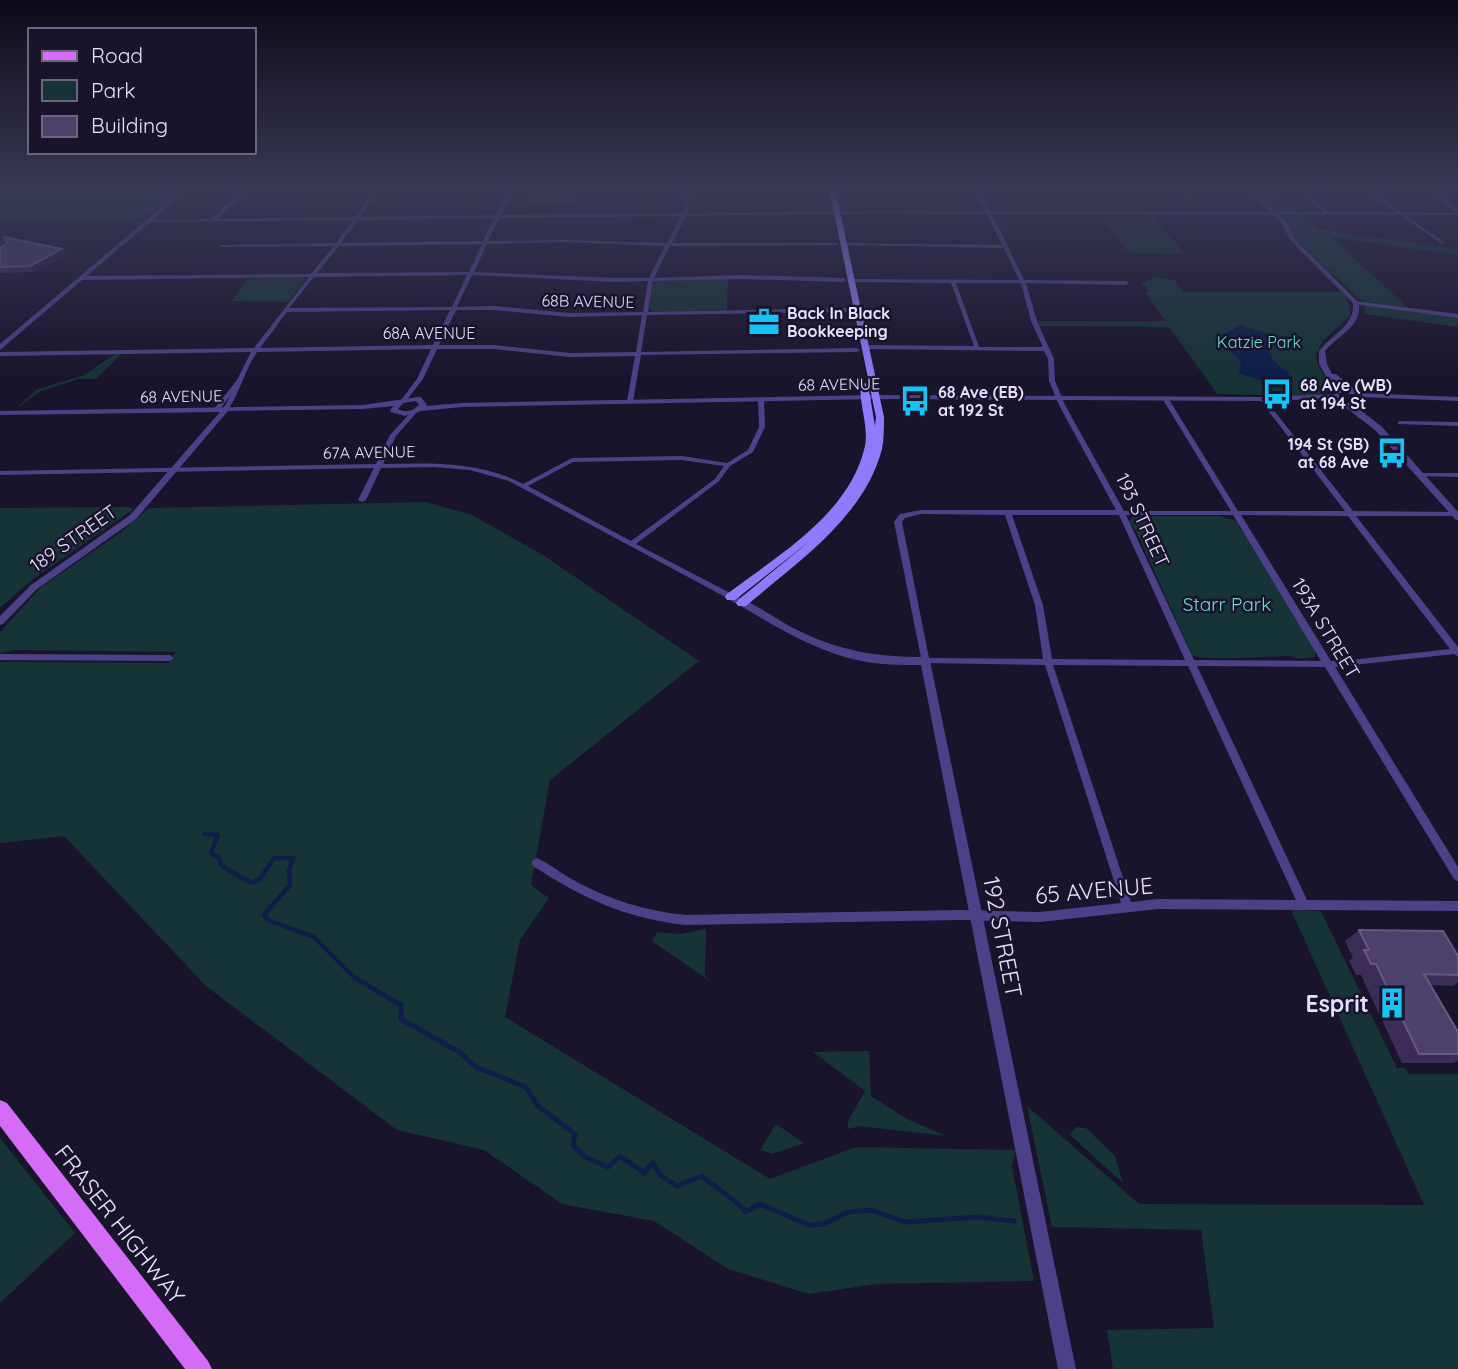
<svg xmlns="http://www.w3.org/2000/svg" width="1458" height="1369" font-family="Quicksand,sans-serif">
<rect width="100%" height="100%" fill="#1a132c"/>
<!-- green -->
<path fill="#163336" d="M0,188h184l-40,30 -144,4z
M533,188h45l-6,17h-47z
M1250,188h44l7,5 -24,1 21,19 -21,-1z
M1286,215h18l15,14 139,20v6l-127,-18 76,70 -41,-5 -7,-3 -61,-58 -15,-24z
M1102,217h52l31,37 -56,-1z
M300,277l5,1 -1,3 -16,21 -57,-1 17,-22z
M1155,277l19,3 9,12h160l7,14v10l-27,24 -7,15 2,11 16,25 -23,5 -94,-2 -48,-67 -129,-1 -2,-5h128l-21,-29 5,-1 -9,-8z
M728,279l-1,31 -69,3 -9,-4 4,-25 3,-3z
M1367,305l91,13v9l-93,-13 -1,-7z
M115,354h6l-25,25h-18l-39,13 -24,18 21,-20 48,-15z
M425,502l45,12 73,41 156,106 -149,119 -19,105 18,13 -29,42 -15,77 265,162 86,-32 160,3 -4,16 22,115 -158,3 -67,10 -81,-25 -74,-48 -92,-17 -78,-54 -87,-20 -190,-143 -143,-151 -64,7v-181l169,1 7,-11 -161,-2 -15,3v-21l41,-45 80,-55 28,-24z
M128,507l6,2 -101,70 -33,29v-100z
M1133,516h87l16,5 79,129v7l-14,2 -11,-3c-21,0 -84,6 -98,-1l-56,-124 -7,-9z
M1291,910l30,1 76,157h8l4,6h49v295h-345l-6,-39 107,-2 -13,-98 -149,-3 -25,-121 112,98 285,1z
M706,929l-1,45 3,6 -56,-39 5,-9 23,2z
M869,1051l2,45 36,23 39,17 -86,-10 -12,3v-8l17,-30 -52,-39z
M776,1124l28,19 -31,11 -13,-4z
M1076,1127l10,1 29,28 8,27 -53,-48z
M0,1138l75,95 -75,70z"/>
<!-- water -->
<path fill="#0e1d4a" d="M1240,325l35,10 1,3 -9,4c0,15 9,22 22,31v6l-27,2 -23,-8 2,-12 -26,-22z"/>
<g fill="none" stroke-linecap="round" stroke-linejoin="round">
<!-- stream-far1 -->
<path stroke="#0e1d4a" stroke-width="4.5" d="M205,834l13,1 -7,18 7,4 4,9 29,17 9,-4 14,-21h19l-4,13 1,14 -26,30 4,5 46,17 40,40 43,26"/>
<!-- stream -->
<path stroke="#0e1d4a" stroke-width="5" d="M394,1001l7,4v14l60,34 15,14 50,20 12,19 37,28 -2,11 12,12 23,10 12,-11 24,17 9,-10 8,13 16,10 25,-10c15,14 31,20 44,36l14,-8 49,21 15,-1 24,-12 23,-2 34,12 74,-5 35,4"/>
<!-- minor -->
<path fill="#4c4188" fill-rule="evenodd" d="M375,188h4v2l130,-1 4,-1 -13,27 183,-2 5,-25h4l-5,25 299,-2 -11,-23h4l11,23 333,1 -28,-24h4l30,24h67l-34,-24h4l36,24 54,1 -29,-25h4l27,22v5h-53l39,27v1l-2,1 -42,-29 -408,-1 32,66 102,1 3,2 -3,2 -100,-2 11,38 17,38 1,22 10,24 59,106h107l-69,-113 3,-2 3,2 70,113h107l-85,-111v-2h4l89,113 105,1v4h-102l102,131v9l-4,-2 -119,13 123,200v14l-4,-2 -129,-212 -128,-1 110,234 151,1v10l-300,-2 -118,13 -80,-2 -274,5c-59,-6 -104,-27 -153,-59l-1,-3 1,-3 4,-2c13,6 25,16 38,23 35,19 71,30 111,34l274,-5 80,2 81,-9 -76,-238 -123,-2 -28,-141 6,-8 21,-4h195l-57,-105 -10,-24 -1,-22 -4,-8 -180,-2 -3,-2 3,-2 110,1 -23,-63 -100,-1 -3,-2 1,-1 170,1 -15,-32 -160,-3 -2,-1v-1l160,2 -15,-31 -108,-1 -193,3 -14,27h165l2,1 -2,1 -167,1 -16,32 89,-3 100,3 3,2 -3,2 -100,-3 -90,2 -5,31 201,-4 3,2 -3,2 -202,3 -6,37 216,-4 3,2 -3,2 -216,3 -8,46 -3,2 -3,-2 8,-45 -65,1 -76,-8h-57l-14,30 -17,22 -2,1 -3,-2 16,-21 14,-30 -174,3c-12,18 -17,40 -29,58l-2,1 -3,-2 8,-14 -12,15 -5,-1 23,-29 14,-28 -251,4v-4l254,-4 55,-71 -228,3 -3,-2 3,-2 230,-2 23,-28 -113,1 -2,-1 2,-1 115,-2 17,-23 -205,2 -2,-1 2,-1 65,-1v-2l25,-23 11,-3 125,-1zM507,191l-11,24 -136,2 17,-25zM373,192l-18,25 -138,2 25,-23 7,-3zM681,216l-14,27 -102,-3 -77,1 11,-23zM494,218l-11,23 -142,2 17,-23zM565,242l100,4 -16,32h-34l-141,-6 13,-28zM482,244l-13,28 -152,1 22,-27zM467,275l-15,32 -163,1 25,-31zM472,275l143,7 33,-1 -5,31 -74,1 -75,-7 -37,1zM956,283h65l10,38 12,26h-64zM450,310l-17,35 -173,3 27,-36zM456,310h38l75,7 73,-2 -6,37 -66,1 -76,-8h-55zM921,514l84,1 30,90 8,54 -114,-1 -27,-136 3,-4zM1012,515h107l66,145 -133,-1 -9,-54zM1126,515h107l88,146 -127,-1zM1241,515l107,1 102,133 -108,12h-11zM1053,665l135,1 108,234 -138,-1 -27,3z
M1176,188h4l10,9 -4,1z
M1356,301l102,13v4l-104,-14 -1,-1z
M761,397l3,2 1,28 -12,25 -23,14 -11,15 -83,63 98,51 1,2 -1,2 -3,1 -222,-119 -39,-11 -36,-3 -53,1 -15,32 -4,2 -4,-2 16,-32 -374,7v-4l376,-7 14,-29 22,-24 2,-1 3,2 -21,24 -13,28c47,-1 97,-3 140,20l49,-26 110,-2 45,7 21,-13 11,-23 -1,-28zM682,460l42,6 -9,13 -84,62 -103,-55 45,-24z
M1400,421l58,1v4l-60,-2v-2z
M1421,473h37v4l-39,-1 -1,-1z
M0,654l170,1 4,3 -4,3 -170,-1z"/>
<!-- tertiary -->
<path fill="#4c4188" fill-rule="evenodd" d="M184,188h6l-190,162v-6z
M1243,188h5l37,32 10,19 64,64c3,24 -21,32 -34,48l2,13 5,10h4l19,16v4h-6l-11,-10 5,8 -7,2 -17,-30v-13c12,-16 36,-25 34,-48l-62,-62 -10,-19z
M1358,393l100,4v4l-97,-4h-3z
M1336,394h3v4l-77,3 -387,-2 -413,8 -41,4 -16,5 -14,-4 -1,-2 4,-4 -31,3 -135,2 -92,108 -99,70 -34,35 -3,1v-9l31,-31 99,-70 90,-103 -220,3v-4l363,-6 55,-8h3l6,8 -1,1 36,-3 413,-8 387,2zM416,401l3,4c-6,6 -13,8 -21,4l5,-6z
M1345,403h6l30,23 77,86v8l-3,-1 -80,-89 -30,-23z
M731,594c22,8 42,23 62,34 45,23 83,29 132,29l5,4 146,708h-18l-137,-704c-20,0 -41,0 -60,-4 -49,-10 -90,-38 -133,-62l-2,-2z"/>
<!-- secondary -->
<path fill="#8d7bf9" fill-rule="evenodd" d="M829,188h6l49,229c0,10 0,22 -2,32 -18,69 -85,113 -136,157h-8l-2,-3 2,-3 72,-59 -75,59h-8l-2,-3 2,-3c51,-39 123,-80 138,-148 4,-21 -7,-43 -4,-64l7,2 7,42 1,-9z"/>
<!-- primary -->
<path fill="#d46cf8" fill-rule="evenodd" d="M0,1100l7,3 201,258 4,8h-27l-185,-243z"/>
</g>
<!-- wall -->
<path fill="#3b2d58" d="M0,240l5,1 2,2 55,6 4,6 -33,17 -33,1z
M1359,930l99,26v27l-6,3 -21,-1 27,47v29l-5,2h-51l-41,-88h-5l-7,-15 4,-2 -8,-17z"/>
<!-- shaded-wall -->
<path fill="#261b3f" d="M5,241l4,6 -9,3v-7z
M62,249l4,6 -33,17 -3,-6z"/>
<!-- building -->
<path fill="#4d406a" stroke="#655981" stroke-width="2" d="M4,237l58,12 -32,17 -30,1v-19l7,-5z
M1359,930l84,1 15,25v19l-34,-1 34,58v22h-39l-43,-90h-5l-7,-14h5z"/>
<!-- sky -->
<linearGradient id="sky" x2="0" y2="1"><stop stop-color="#0e0a18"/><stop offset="0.5" stop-color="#383956"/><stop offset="1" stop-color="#383956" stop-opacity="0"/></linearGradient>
<rect width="1458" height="379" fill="url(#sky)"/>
<!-- icons -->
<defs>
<g id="office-bare" transform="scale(2.415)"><path d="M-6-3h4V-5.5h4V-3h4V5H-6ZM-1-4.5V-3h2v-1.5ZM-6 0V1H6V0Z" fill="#15c3f4" stroke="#1a132c" stroke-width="2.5" paint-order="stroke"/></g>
<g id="bus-bare" transform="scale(2.415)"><path d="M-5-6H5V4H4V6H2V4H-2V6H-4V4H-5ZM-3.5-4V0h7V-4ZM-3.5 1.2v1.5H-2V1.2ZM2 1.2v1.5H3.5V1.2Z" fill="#15c3f4" stroke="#1a132c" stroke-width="2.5" paint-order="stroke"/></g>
<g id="building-bare" transform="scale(2.415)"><path d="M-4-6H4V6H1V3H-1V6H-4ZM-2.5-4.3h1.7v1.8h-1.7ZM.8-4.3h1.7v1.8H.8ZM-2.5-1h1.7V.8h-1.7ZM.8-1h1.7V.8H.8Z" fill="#15c3f4" stroke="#1a132c" stroke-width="2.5" paint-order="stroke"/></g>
</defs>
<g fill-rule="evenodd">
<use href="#office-bare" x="764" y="322"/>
<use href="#bus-bare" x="1277" y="394"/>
<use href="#bus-bare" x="915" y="401"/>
<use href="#bus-bare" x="1392" y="453"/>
<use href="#building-bare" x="1392" y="1003"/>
</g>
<g text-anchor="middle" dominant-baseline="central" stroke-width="5" stroke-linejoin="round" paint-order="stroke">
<!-- far-street labels -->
<g font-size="16" fill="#e6dffe" stroke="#1a132c">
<text transform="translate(588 301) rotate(1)">68B AVENUE</text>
<text x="429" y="333">68A AVENUE</text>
<text transform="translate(839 384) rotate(-1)">68 AVENUE</text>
<text transform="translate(181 396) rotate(-1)">68 AVENUE</text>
<text transform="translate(369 452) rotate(-1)">67A AVENUE</text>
</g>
<!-- far-poi labels -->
<g font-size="16" font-weight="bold" fill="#e6dffe" stroke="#1a132c" text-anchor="start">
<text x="787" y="313">Back In Black<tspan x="787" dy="18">Bookkeeping</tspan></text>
<text x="1300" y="385">68 Ave (WB)<tspan x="1300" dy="18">at 194 St</tspan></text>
<text x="938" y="392">68 Ave (EB)<tspan x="938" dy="18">at 192 St</tspan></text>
<text x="1369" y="444" text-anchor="end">194 St (SB)<tspan x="1369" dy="18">at 68 Ave</tspan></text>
</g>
<!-- far-park labels -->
<g font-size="16" fill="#6ddcce" stroke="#1a132c">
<text x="1259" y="342">Katzie Park</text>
</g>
<!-- street labels -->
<g font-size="19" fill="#e6dffe" stroke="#1a132c">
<text transform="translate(1143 520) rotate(65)">193 STREET</text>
<text transform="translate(73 538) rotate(-35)">189 STREET</text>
<text transform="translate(1326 628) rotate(59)">193A STREET</text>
</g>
<!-- park labels -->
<g font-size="19" fill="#6ddcce" stroke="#1a132c">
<text x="1227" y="604">Starr Park</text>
</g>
<!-- near-street labels -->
<g font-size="23" fill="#e6dffe" stroke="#1a132c">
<text transform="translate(1094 890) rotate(-5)">65 AVENUE</text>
<text transform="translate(1003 937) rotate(79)">192 STREET</text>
<text transform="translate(120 1224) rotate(52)">FRASER HIGHWAY</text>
</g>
<!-- near-poi labels -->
<g font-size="23" font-weight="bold" fill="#e6dffe" stroke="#1a132c" text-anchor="end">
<text x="1369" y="1003">Esprit</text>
</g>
</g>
<!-- legend -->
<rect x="28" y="28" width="228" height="126" fill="#1a132c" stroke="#6c6580" stroke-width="2"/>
<rect x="42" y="51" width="35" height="10" fill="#d46cf8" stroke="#6c6580" stroke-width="2"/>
<text x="91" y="63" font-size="21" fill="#e6dffe">Road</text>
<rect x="42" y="80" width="35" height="21" fill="#163336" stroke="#6c6580" stroke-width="2"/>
<text x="91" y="98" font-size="21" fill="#e6dffe">Park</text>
<rect x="42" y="116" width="35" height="21" fill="#4d406a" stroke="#6c6580" stroke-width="2"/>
<text x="91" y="133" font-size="21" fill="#e6dffe">Building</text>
</svg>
